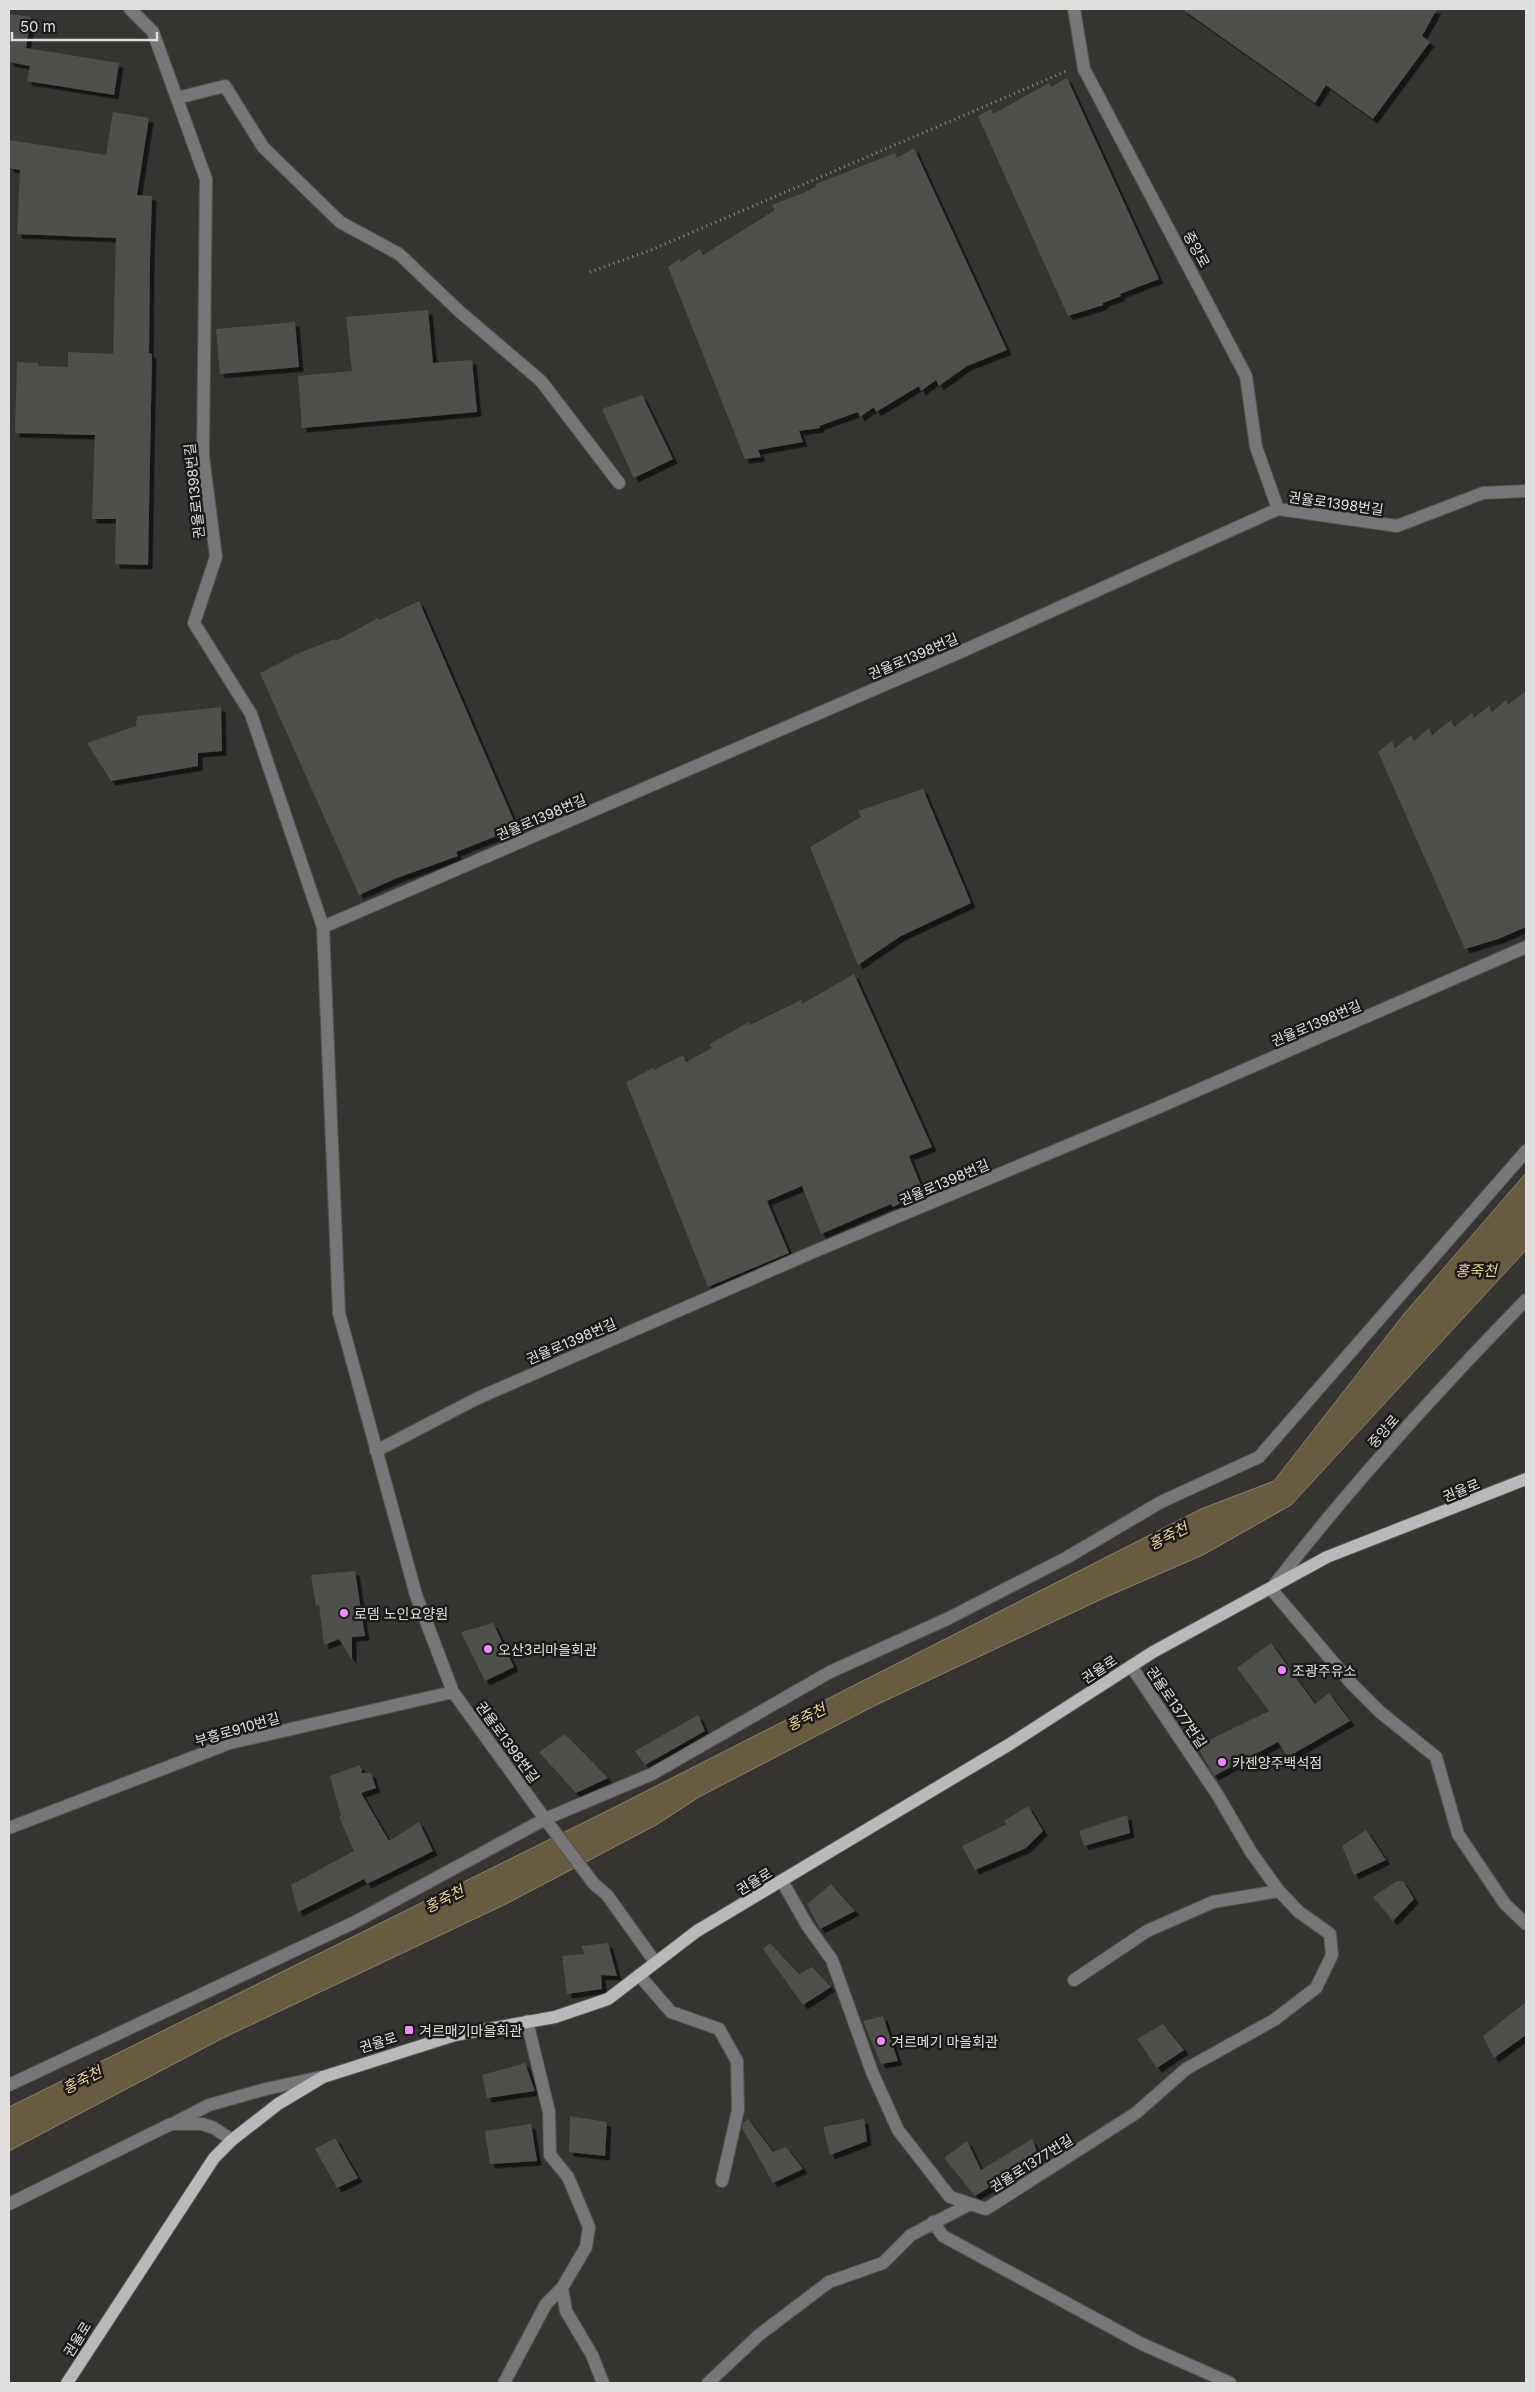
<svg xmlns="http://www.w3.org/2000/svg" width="1535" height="2392" font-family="Inter,'Noto Sans KR',sans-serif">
<defs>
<filter id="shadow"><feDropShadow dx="4.5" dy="4.5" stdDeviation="0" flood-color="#0009"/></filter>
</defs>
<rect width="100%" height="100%" fill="#353431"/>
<!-- water -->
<path fill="#685c40" stroke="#8c836f" d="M1526,1173v77l-235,255 -88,50 -97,42 -232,109 -175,91 -43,28 -150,79 -285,135 -212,112v-44l600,-297 592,-301 73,-28 130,-167z"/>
<!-- building -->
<path fill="#504f4c" filter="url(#shadow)" d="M1182,9h255l-15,27 8,6 -57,77 -47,-34 -11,18z
M9,14l22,3 -5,31 93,15 -5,32 -87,-14 3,-15 -21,-4z
M1067,78l92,201 -39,15 1,2 -18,7v2l-35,11 -90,-200 13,-7 2,5 56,-31 2,4z
M113,112l36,6 -12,77 15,1 -2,62 -1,95 3,1 -4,211 -33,-1 1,-45h-24l3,-84 -80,-2 2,-71 21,1v3l30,1v-15l45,2 3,-116 -99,-4 3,-64 -11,-2v-28l97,15z
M914,148l93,202 -40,16 -28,20 -3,-6 -15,11 -2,-5 -43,26 -2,-5 -14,10 -2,-5 -39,14 1,2 -21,3 4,11 -45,8 3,7 -16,2 -77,-192 12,-8 1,3 19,-13 3,6 72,-45 -3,-5 31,-12 14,-7 -1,-2 79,-31 2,5z
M428,310l5,53 39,-3 5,52 -175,16 -4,-52 54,-5 -6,-54z
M295,322l4,45 -79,7 -4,-45z
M642,395l31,64 -39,19 -32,-69z
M419,601l98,227 -61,24 2,4 -61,22 -38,17 -99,-222 39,-20 36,-14 1,2 42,-23 1,2z
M1526,691v236l-28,12 -33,10 -87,-197 14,-11 3,7 16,-13 3,6 15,-13 3,7 19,-15 3,7 18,-14 2,5 15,-12 3,6 14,-12 2,5z
M221,707l1,44 -24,2v13l-87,15 -24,-38 49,-17 1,-10z
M923,789l48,114 -70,33 -43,29 -48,-118 51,-30 -3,-6z
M854,974l78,173 -23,9 14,35 -30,16 -2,-3 -70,30 -19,-48 -35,15 22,52 -81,34 -82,-205 27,-14 1,2 29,-15 3,7 26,-14 -2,-4 39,-22 1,3 51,-25 1,4z
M355,1571l10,65 -13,1v23l-13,-21 -15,6 -5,-40 -3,1 -5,-31z
M493,1623l21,44 -29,14 -24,-49z
M1271,1643l44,61 14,-11 21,28 -62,36 -10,-15 -64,34 -17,-30 72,-35 -32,-43z
M698,1715l7,16 -60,34 -10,-14z
M565,1734l43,44 -32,15 -37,-41z
M360,1765l2,8h9l5,15 -15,5 28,48 30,-19 14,29 -66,33 -3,-5 -66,33 -7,-27 63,-34 -15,-34 2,-1 -11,-40z
M1028,1806l15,25 -17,17 -51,22 -13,-24 45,-22 -3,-3z
M1127,1815l3,18 -46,13 -5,-15z
M1366,1830l20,30 -32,15 -12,-29z
M1397,1881h6l11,18 -21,22 -20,-24z
M831,1884l24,27 -35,18 -13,-25z
M608,1943l9,33 -16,-1 1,14 -35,5 -5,-38 23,-2 -4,-8z
M770,1943l29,31 13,-7 19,20 -28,18 -40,-56z
M1526,2002v33l-32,23 -11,-22z
M883,2016l15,45 -17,3 -18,-43z
M1163,2024l21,26 -27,18 -20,-29z
M525,2063l10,28 -48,7 -5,-23z
M570,2116l37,6 -2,34 -36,-4z
M748,2119l25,33 13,-5 17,22 -30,14 -31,-55 2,-6z
M864,2119l3,22 -37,14 -7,-28z
M531,2124l6,37 -47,3 -5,-33z
M335,2138l23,40 -21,10 -22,-39z
M1032,2139l7,18 -64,39 -31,-38 23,-17 14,29z"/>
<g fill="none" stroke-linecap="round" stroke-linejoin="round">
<!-- minor casing -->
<g stroke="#545350" stroke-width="14">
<path id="minor" d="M130,9l23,23 53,147 -3,277 13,101 -22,66 57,91 72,213 16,386 77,282 37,97 92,127 49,65 13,11 48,67
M1074,9l10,60 162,307 10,71 22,62
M177,98l48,-12 38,61 77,75 59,32 60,57 82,70 78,102
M323,927l633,-273 322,-145 119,17 86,-33 43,-2
M1526,1300c-90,92 -176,187 -255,289l80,94 29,29 56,45 22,77 47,70 21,20
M376,1451l102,-53 335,-146 337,-141 376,-164
M9,1828l221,-85 223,-51
M782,1881l25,44 25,35 40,112 26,58 52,67 36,12 150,-96 50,-44 88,-49 42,-32 16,-33 -2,-21 -31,-22 -20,-21 -28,-39 -34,-58 -86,-128
M639,1975l32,37 48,17 18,32 1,49 -16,71
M1074,1980l73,-49 66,-29 66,-11
M9,2085l346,-163 190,-103 107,-45 178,-102 117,-53 119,-61 95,-56 98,-45 267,-306
M176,2122l33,-17 57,-16 55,-12
M9,2204l162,-80h31l12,4 18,12
M933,2222l10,14 199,108 88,39
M562,2288l4,23 26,44 11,28
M504,2383l42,-79 16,-16 24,-41 3,-20 -21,-50 -18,-22 -1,-43 -22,-91
M708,2383l51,-48 70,-53 54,-19 28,-28 59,-31"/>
</g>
<!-- major casing -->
<g stroke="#545350" stroke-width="14">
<path id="major" d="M67,2383l147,-225 18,-18 46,-36 45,-27 132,-42 100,-18 53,-18 89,-68 313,-187 143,-92 174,-95 199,-78"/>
</g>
<!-- path -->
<path stroke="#908f8c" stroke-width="3" stroke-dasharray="1 4" stroke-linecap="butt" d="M590,272l61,-22 418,-180"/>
<!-- minor -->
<use href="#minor" stroke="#777678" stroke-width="12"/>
<!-- major -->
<use href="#major" stroke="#bab8bb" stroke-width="12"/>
</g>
<!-- markers -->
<g fill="#ec8cfa" stroke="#1c1b1a" stroke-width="2">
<circle cx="344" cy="1613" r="5"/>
<circle cx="488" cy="1649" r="5"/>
<circle cx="1282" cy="1670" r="5"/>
<circle cx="1222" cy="1762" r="5"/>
<rect x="404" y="2025" width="10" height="10" rx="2.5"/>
<circle cx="881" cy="2041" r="5"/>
</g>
<g text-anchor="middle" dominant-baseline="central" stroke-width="5" stroke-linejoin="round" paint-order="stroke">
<!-- street labels -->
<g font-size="14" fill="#e0dfdd" stroke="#1c1b1a">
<text transform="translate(1197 249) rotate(62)">중앙로</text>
<text transform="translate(194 491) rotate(-96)">권율로1398번길</text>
<text transform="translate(1336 503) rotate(8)">권율로1398번길</text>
<text transform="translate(913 656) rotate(-23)">권율로1398번길</text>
<text transform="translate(541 817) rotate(-23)">권율로1398번길</text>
<text transform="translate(1316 1023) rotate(-23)">권율로1398번길</text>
<text transform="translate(944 1182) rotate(-23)">권율로1398번길</text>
<text transform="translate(571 1341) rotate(-23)">권율로1398번길</text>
<text transform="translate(1383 1431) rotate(-49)">중앙로</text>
<text transform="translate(1461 1490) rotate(-22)">권율로</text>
<text transform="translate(1099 1669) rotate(-33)">권율로</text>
<text transform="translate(1177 1707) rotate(56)">권율로1377번길</text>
<text transform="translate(237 1729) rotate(-16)">부흥로910번길</text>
<text transform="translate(508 1742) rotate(54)">권율로1398번길</text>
<text transform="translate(754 1881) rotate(-31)">권율로</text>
<text transform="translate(378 2042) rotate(-17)">권율로</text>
<text transform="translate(1031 2163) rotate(-32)">권율로1377번길</text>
<text transform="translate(77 2339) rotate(-58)">권율로</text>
</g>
<!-- poi labels -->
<g font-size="14" fill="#e0dfdd" stroke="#1c1b1a" text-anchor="start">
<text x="354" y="1613">로뎀 노인요양원</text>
<text x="498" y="1649">오산3리마을회관</text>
<text x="1292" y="1670">조광주유소</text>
<text x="1232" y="1762">카젠양주백석점</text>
<text x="419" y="2030">겨르매기마을회관</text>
<text x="891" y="2041">겨르메기 마을회관</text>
</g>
<!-- water labels -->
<g font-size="15" font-style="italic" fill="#e8cf9b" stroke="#1c1b1a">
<text x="1476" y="1270">홍죽천</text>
<text transform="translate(1168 1536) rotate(-27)">홍죽천</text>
<text transform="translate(806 1717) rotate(-27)">홍죽천</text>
<text transform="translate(444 1899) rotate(-27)">홍죽천</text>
<text transform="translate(82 2080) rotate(-27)">홍죽천</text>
</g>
</g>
<!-- border -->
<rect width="1535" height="2392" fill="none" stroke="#e0dfdd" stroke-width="20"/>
<!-- scale -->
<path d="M12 32v8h145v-8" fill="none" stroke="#e0dfdd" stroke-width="2.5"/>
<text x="20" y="32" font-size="15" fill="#e0dfdd" stroke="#1c1b1a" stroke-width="4" paint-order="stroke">50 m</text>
</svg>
